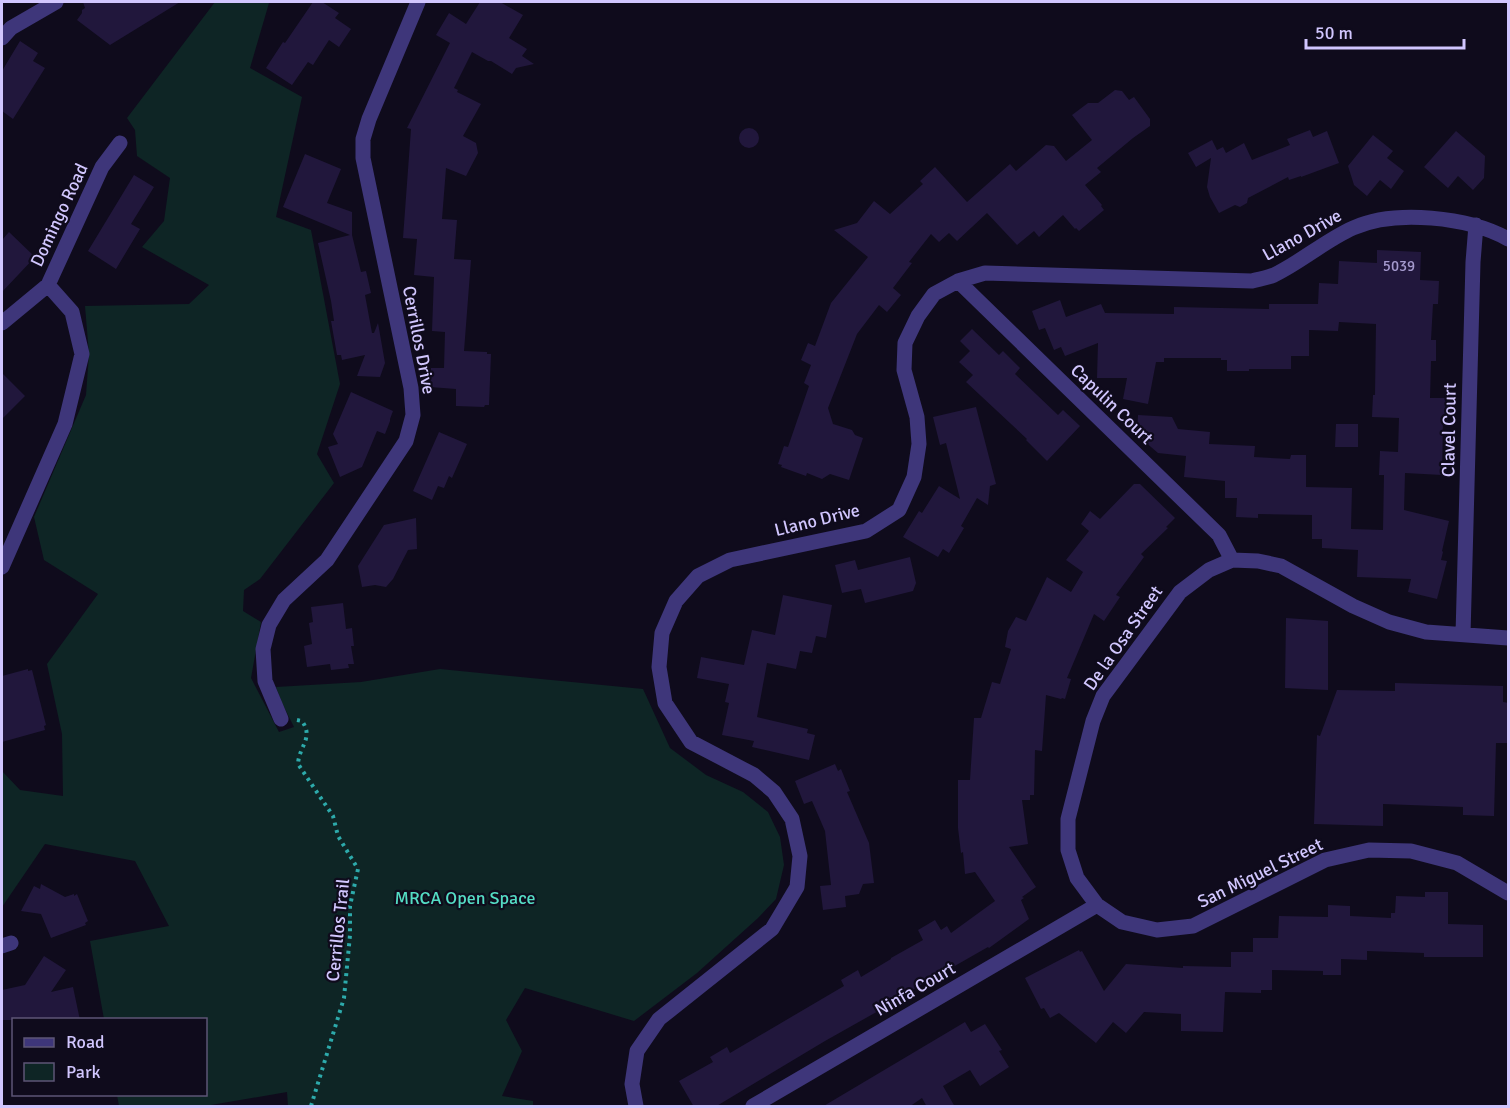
<svg xmlns="http://www.w3.org/2000/svg" width="1510" height="1108" font-family="Signika,sans-serif">
<rect width="100%" height="100%" fill="#0f0b1c"/>
<!-- green -->
<path fill="#0e2525" d="M215,2h50l4,1 -19,65 52,29 -26,120 35,13 29,154 -23,70 17,29 -74,96 -16,11 -1,21 18,11 -10,56 28,54 15,-5 -12,-24 -6,-16 85,-5 79,-13 203,20 27,59 36,27 37,17 25,20 12,25 4,28 -8,34 -18,19 -61,55 -63,48 -109,-33 -19,32 16,31 -20,45 31,5v5h-245l-1,-14 -82,14h-86l-2,-11 89,-1v-74l-102,-1 -14,-78 79,-15 -34,-65 -90,-17 -43,63v-136l18,19 43,6 -1,-62 -15,-70 51,-70 -54,-34 -10,-43 52,-122 3,-41 -4,-48 104,-2 20,-19 -67,-38 22,-26 6,-43 -33,-22 -2,-26 -8,-12z"/>
<!-- building -->
<path fill="#21173c" d="M83,2h97l-70,43 -33,-25 5,-7v-3l3,-2z
M313,2h9l17,11 -4,5 16,11 -12,18 -10,-7 -16,25 -5,-3 -16,23 -26,-17 17,-26 2,1z
M480,2h20l23,13 -14,23 18,11 -5,7 12,8 -18,4 -4,6 -21,-13h-3l-16,-9 -18,36 4,2 -1,2 24,12 -18,32 13,7 2,10 -12,23 -20,-8 -4,51 15,1 -3,39 17,1 -7,91 23,1v2h4l-2,51h-4l-1,2 -28,-1v-17l-26,-2 1,-19h13l1,-36 -13,-1 2,-54 -20,-2 3,-36 -14,-1 8,-109 -4,-1 43,-85 -14,-8 13,-22 17,11z
M20,41l18,12 -5,8 12,7 -32,51 -11,-8v-40z
M1115,90l7,1 7,9 5,-3 16,22v7l-17,12 -36,30 4,4 -16,13 17,20 -1,1 3,4 -25,21 -3,-3 -1,1 -12,-14 -24,22 -5,-6 -17,14 -30,-32 -30,28 -8,-8 -10,9 -8,-8 -22,28 3,1 -19,25 8,7 -14,17 -8,-7 -22,29 -29,74 5,16 19,6 3,5 8,3 -14,42 -19,-6 -8,5 -15,-6 -1,3 -25,-9 1,-2 -4,-1 6,-18 4,1 21,-61 -5,-3 7,-18 -10,-5 7,-17 7,3 16,-43 37,-46 -34,-27 23,-7 17,-22 16,13 33,-30 -3,-3 15,-14 32,35 43,-38 6,7 30,-26 8,1 12,15 26,-21 -20,-25 16,-12h10z
M739 138a10 10 0 1 1 20 0a10 10 0 1 1-20 0Z
M1310,130l3,7 14,-6 12,32 -38,14v-1l-12,4 -1,-3 -40,21 -1,5 -7,4 -5,-2 -16,8 -9,-16 -3,-10 4,-29 -15,9 -8,-14 24,-13 5,10 6,-3 3,6 18,-10 8,17 38,-15 -3,-6z
M1456,131l29,25 -1,22 -11,12 -15,-14 -10,12 -24,-21z
M1373,135l20,16 -6,7 17,13 -13,18 -11,-9 -13,16 -13,-11 -6,-19z
M305,154l36,15 -14,34 25,9v23l9,37 5,-1 5,22 -6,2 7,38h2l4,-10 7,40 -5,14 -23,-1 8,-21 -23,5 -1,-5h-4l-6,-34h3l-3,-20 -13,-58 32,-8 -67,-28z
M134,175l20,12 -23,37 9,5 -24,40 -28,-18z
M9,232l26,25 -33,35v-52z
M1377,250l44,2 -1,28 19,1 -1,23h-5l-2,36h5v21h-5l-1,37h19l-1,22 -5,-1 -1,56 -37,-2 -1,37 45,11 -7,30 1,1 -2,8 6,1 -10,38 -29,-7 3,-13 -54,-2 1,-27 -36,-2v-9h-10v-24l-54,-1v4l-22,-1 1,-19h-12v-17l-41,-4 2,-21 -28,-3 -21,-18 1,-20 34,2 6,12 32,3 -1,12 46,2 -1,11 36,2 1,-4h15v32l46,1 -1,41 32,1 1,-55h-5l1,-24 18,1 1,-34 -27,-1 1,-22h2l1,-71 -37,-2 -1,9 -29,-1v26h-18v13h-42v2h-22v-11h-6v-2h-57v4h-8l-8,42 -25,-5 4,-21h-30l1,-35 -33,13 -4,-9 -7,3 -9,-22 -6,2 -7,-19 28,-11 6,17 35,-13 4,9 69,1v-7l95,2v-5h49l1,-21 19,1 1,-23 38,2z
M972,329l27,26 4,-4 17,17 -5,6 43,41 5,-5 17,16 -33,35 -21,-21 1,-1 -61,-57 7,-7 -14,-13 11,-11 -10,-10z
M2,373l23,23 -23,23z
M351,392l42,19 -3,8v2l-5,13 -8,-3 -15,36 -22,10 -12,-30 10,-3 -5,-10z
M976,407l20,77 -6,2 -2,19 -11,-7 -16,28 3,2 -15,25 -6,-4 -5,8 -35,-20 16,-26 3,2 17,-27 21,13 -14,-56 -6,2 -7,-28z
M1336,424h22v23h-23z
M439,432l28,12 -15,34 -3,-2 -5,12 -6,-2 -6,14 -19,-9z
M1134,484h6l35,34 -9,9 2,1 -27,26 3,3 -28,38 4,2 -16,24 -10,-7 -27,64 4,1 -6,20 -3,-1 -1,1 -15,-4 -4,56 -7,-1 -1,45h-4v5h-8l6,44 -19,3 27,40 -14,10 2,1 -3,2 8,19 -40,29 -1,-1 -93,53 1,1 -71,40 -110,66h-21l-15,-26 34,-19 -3,-5 17,-10 3,6 114,-67 -3,-6 17,-10 3,7 30,-18v-1l32,-18 -5,-10 17,-10 6,10 6,-4 4,7 44,-32 -20,-29 -10,2 -2,-22 -2,1 -3,-25v-48h12l4,-62h7l11,-36 8,2 11,-35 -6,-2 3,-16 8,-14 10,4 21,-44 24,15 12,-20 -17,-12 23,-29 -8,-7 9,-13 10,8z
M416,518l1,31 -9,1 -15,29 -7,8 -11,-2 -13,2 -4,-21 26,-41z
M910,557l6,26 -3,8 -48,12 -4,-14 -19,4 -7,-28 20,-5 3,10z
M783,595l49,10 -6,33 -10,-2 -4,17 -12,-2 -4,18 -29,-6 -10,54 51,12 -1,4 8,2 -6,25 -57,-13 2,-6 -32,-6 7,-32 -4,-1 4,-18 -32,-6 4,-21 43,8 8,-35 23,5z
M343,603l3,26 6,-1 2,18h-3l3,18h-6l1,4 -18,2 -1,-6 -23,3 -3,-21 8,-2 -3,-21 4,-1 -2,-15z
M1286,618l42,3v69l-43,-2z
M28,669v2l4,-1 14,55 -2,1 1,4 -43,12v-66z
M1395,683l108,3v16l6,1v40h-13l-2,73 -31,-1v-8l-80,-3v22l-69,-2 3,-89 3,1 17,-46 58,1z
M835,764l3,7 3,-2 9,22 -3,1 22,51 5,40 -11,1 -4,10 -14,2 1,11 -23,3 -3,-24 11,-1 -6,-54 -13,-30 -8,3 -9,-23z
M41,884l24,13 9,-3v2l3,-2 11,27 -3,2 1,2 -35,13 -10,-24 -20,-3 13,-25 6,3z
M1425,892h23v32l35,1v32h-59v-4l-57,-2v9l-26,-1v16h-18v-4l-51,-1v20h-11v3l-36,-1 -2,40 -42,-1v-17l-37,-2 -18,21 -13,-11 -17,21 -37,-30 -9,5 -6,-10 -3,1 -16,-31 54,-28 1,2 2,-1 22,40 22,-27 57,4v-2l48,1v-15h22v-14h25l1,-22 49,1v-12l22,1v10l41,2v-5h4l1,-17 29,1z
M44,956l22,14 -15,22 22,-5 7,33h-78v-30l23,-5z
M965,1022l6,10 14,-8 17,26 -3,1 10,16 -29,19 -10,-16 -27,16 12,21h-28l-5,-9 -13,9h-87z"/>
<g fill="none" stroke-linecap="round" stroke-linejoin="round">
<!-- path -->
<path stroke="#2daaab" stroke-width="4" stroke-dasharray="3 4.5" stroke-linecap="butt" d="M297,720l5,1c12,17 -3,25 -4,43l35,52 5,20 20,33 -8,37v29l-6,63 -33,108"/>
<!-- minor -->
<path stroke="#3e367a" stroke-width="15" d="M2,38l9,-10 45,-26
M958,281l261,254 13,25
M2,323l46,-38 54,-118 18,-24
M2,567l63,-143 17,-70 -10,-42 -24,-27
M1463,635l10,-373 3,-37
M1508,638l-82,-6 -37,-10 -36,-16 -72,-40 -23,-5 -26,-1 -23,10 -29,22 -77,104 -10,25 -25,98v31l9,28 20,27 25,17 35,8 36,-4 132,-66 44,-10 42,1 46,12 51,30
M281,719l-16,-38 -2,-32 6,-24 15,-25 43,-40 79,-119 7,-26 -2,-27 -48,-230v-19l6,-20 49,-117
M2,946l9,-3
M636,1106l-4,-22 5,-33 22,-32 113,-90 25,-42 3,-31 -8,-37 -18,-27 -20,-17 -63,-33 -26,-39 -6,-36 3,-34 14,-32 22,-25 32,-16 136,-29 33,-21 15,-33 5,-33 -2,-27 -13,-47 1,-27 13,-27 16,-22 24,-13 27,-8 267,8c7,-2 15,-3 22,-6 27,-13 52,-35 79,-47 42,-19 116,-11 155,11
M753,1106l344,-201"/>
</g>
<g text-anchor="middle" dominant-baseline="central" stroke-width="4.5" stroke-linejoin="round" paint-order="stroke">
<!-- number labels -->
<g font-size="15" fill="#a59ace">
<text x="1399" y="266">5039</text>
</g>
<!-- street labels -->
<g font-size="18" fill="#d1c6fe" stroke="#0f0b1c">
<text transform="translate(59 215) rotate(-65)">Domingo Road</text>
<text transform="translate(1302 235) rotate(-29)">Llano Drive</text>
<text transform="translate(419 340) rotate(79)">Cerrillos Drive</text>
<text transform="translate(1112 404) rotate(44)">Capulin Court</text>
<text transform="translate(1449 430) rotate(-89)">Clavel Court</text>
<text transform="translate(817 520) rotate(-14)">Llano Drive</text>
<text transform="translate(1123 638) rotate(-55)">De la Osa Street</text>
<text transform="translate(1260 873) rotate(-26)">San Miguel Street</text>
<text transform="translate(338 930) rotate(-84)">Cerrillos Trail</text>
<text transform="translate(915 989) rotate(-30)">Ninfa Court</text>
</g>
<!-- park labels -->
<g font-size="18" fill="#54dcc4" stroke="#0f0b1c">
<text x="465" y="898">MRCA Open Space</text>
</g>
</g>
<!-- border -->
<rect width="1510" height="1108" fill="none" stroke="#d1c6fe" stroke-width="6"/>
<!-- legend -->
<rect x="12" y="1018" width="195" height="78" fill="#0f0b1c" stroke="#5d5676" stroke-width="1.5"/>
<rect x="24" y="1038" width="30" height="9" fill="#3e367a" stroke="#5d5676" stroke-width="1.5"/>
<text x="66" y="1048" font-size="18" fill="#d1c6fe">Road</text>
<rect x="24" y="1063" width="30" height="18" fill="#0e2525" stroke="#5d5676" stroke-width="1.5"/>
<text x="66" y="1078" font-size="18" fill="#d1c6fe">Park</text>
<!-- scale -->
<path d="M1306 39v9h158v-9" fill="none" stroke="#d1c6fe" stroke-width="3"/>
<text x="1315" y="39" font-size="18" fill="#d1c6fe" stroke="#0f0b1c" stroke-width="4.5" paint-order="stroke">50 m</text>
</svg>
